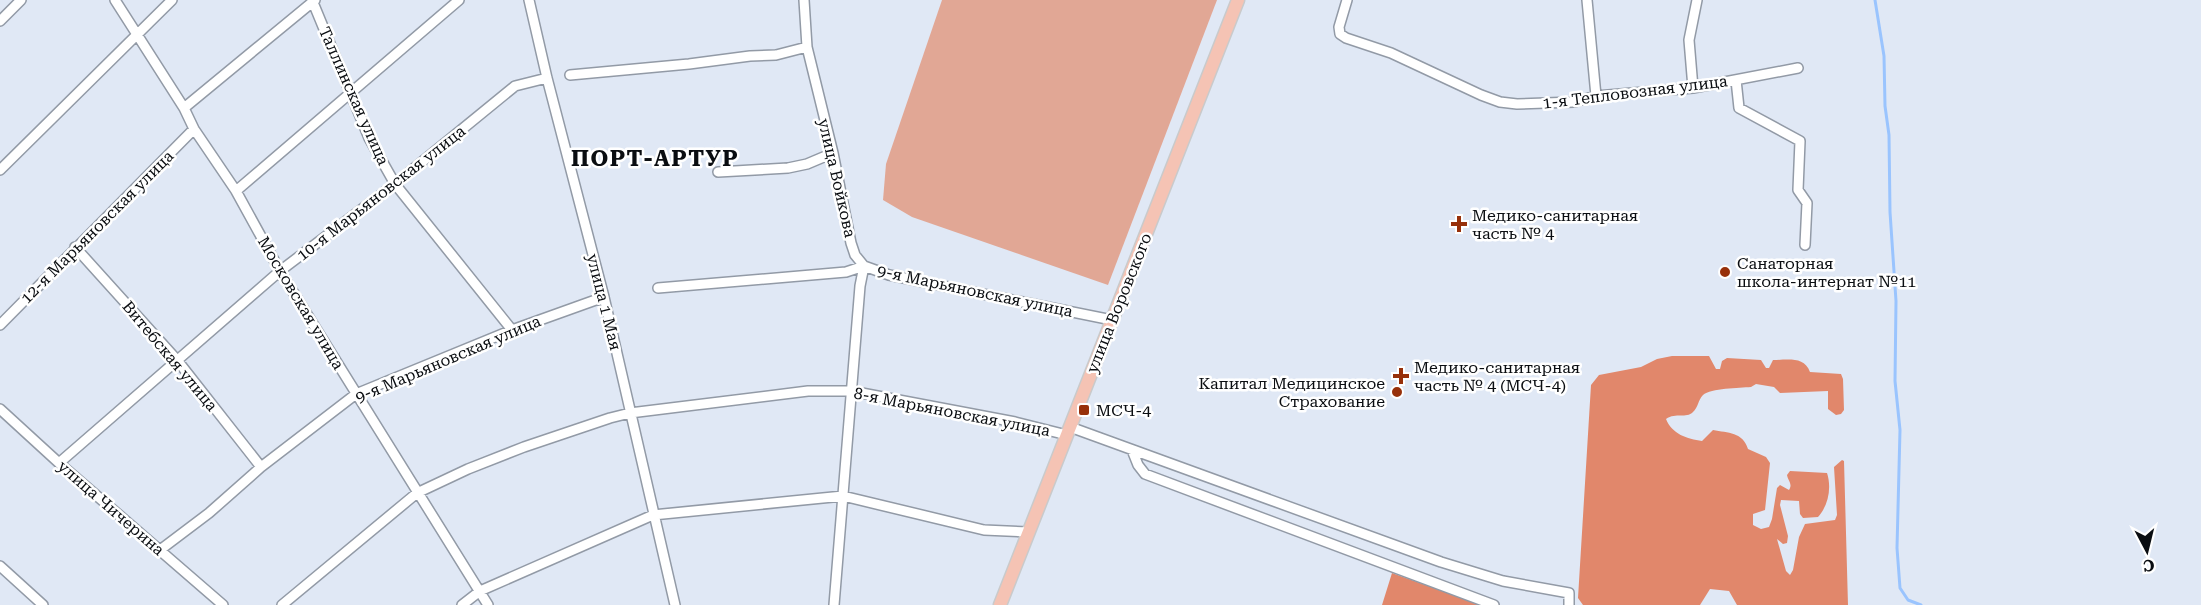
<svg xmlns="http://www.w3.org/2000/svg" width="2201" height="605" font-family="'Roboto Serif',serif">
<rect width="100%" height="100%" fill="#e0e8f5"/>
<!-- green -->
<path fill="#e1a795" d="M942,0h275l-109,285 -196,-68 -29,-17 3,-36z"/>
<!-- forest -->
<path fill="#e1876b" d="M1672,356h37l7,13h4l2,-8 5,-3 34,2 5,8h3l4,-8c15,0 31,-4 37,12l31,2 2,5 1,31 -3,4 -5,1 -8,-6v-18l-48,2 -6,-6 -18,-3 -5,3c-12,1 -40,1 -48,8 -5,5 -5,13 -10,17 -7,7 -17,0 -27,7 6,15 21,20 36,22l11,-11c15,3 30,2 35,19l18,8 4,6 -5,47 -12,4v11l8,4 8,-2 3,-8 5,-31 3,-3 9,5c4,-6 -1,-9 -2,-15l3,-4 37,2c5,15 1,33 -9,44l-15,1 -3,-4 -1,-13 -18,-1 -1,5 8,31 -1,7 -4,1 -6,-5 9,32 4,4 3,-5 6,-33 6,-13 30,-4 2,-5 -3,-48 8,-7 2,1 4,144h-111l-8,-14 -19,-2 -10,16h-117l-5,-7 13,-213 8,-10 42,-8 16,-8z
M1392,573l89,32h-99z"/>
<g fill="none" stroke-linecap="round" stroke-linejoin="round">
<!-- stream -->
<path stroke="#9ac4fe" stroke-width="3" d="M1875,0l9,56 1,50 4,29 1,77 6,89 -1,80 5,49 -3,118 3,40 8,12 13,5"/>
<!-- minor casing -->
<g stroke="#929aa6" stroke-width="12">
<path id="minor" d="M115,0l69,108 10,21 42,62 44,80 208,334
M312,0l57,138 26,46 117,146
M529,0l18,78 57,219 71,308
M804,0l3,47 26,106 18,90 4,12 9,11
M1347,0l-8,27 1,7 6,4 45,15 90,42 19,7 17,2 57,-2 22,-6 97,-8 105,-20
M1587,0l9,96
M0,21l21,-21
M570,75l119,-11 61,-8 26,-1 31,-8
M1736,80l3,28 61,33 -2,49 9,13 -2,42
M1693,88l-4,-48 8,-40
M184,108l131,-108
M0,170l172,-170
M718,172l70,-4 19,-4 26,-11
M236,191l223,-191
M75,247l102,113 84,107
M658,288l188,-16 18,-6 25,9 223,45
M0,325l194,-196
M0,409l59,54 164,142
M1070,427l371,135 62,19 66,12v12
M1132,450l6,15 7,9 349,131
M59,463l221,-192 115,-87 120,-98 32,-8
M160,550l49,-37 52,-46 95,-73 156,-64 92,-33
M0,566l43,39
M282,605l135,-112 51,-24 56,-22 86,-29 20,-5 178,-22h43l164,31 52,13
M462,605l18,-14 173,-76 190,-19 141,34 44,2
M834,605l26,-319 4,-20"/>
</g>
<!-- major casing -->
<g stroke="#c9cacb" stroke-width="15">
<path id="major" d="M1000,605l238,-605"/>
</g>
<!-- minor -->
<use href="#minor" stroke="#fff" stroke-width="9"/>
<!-- major -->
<use href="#major" stroke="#f5c3b4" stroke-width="12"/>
</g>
<!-- markers -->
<g fill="#97300a" stroke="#fff" stroke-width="2">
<path d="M1456 215h6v6h6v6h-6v6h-6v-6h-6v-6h6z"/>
<circle cx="1725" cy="272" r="6"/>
<path d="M1398 367h6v6h6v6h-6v6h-6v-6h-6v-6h6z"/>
<circle cx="1397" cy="392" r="6"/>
<rect x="1078" y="404" width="12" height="12" rx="3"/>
</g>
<g text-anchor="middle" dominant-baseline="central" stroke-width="5" stroke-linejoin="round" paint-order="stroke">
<!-- street labels -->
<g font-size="16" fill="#0a0d11" stroke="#fff">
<text transform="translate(1635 92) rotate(-7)">1-я Тепловозная улица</text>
<text transform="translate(354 96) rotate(66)">Таллинская улица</text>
<text transform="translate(837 178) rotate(77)">улица Войкова</text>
<text transform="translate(381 193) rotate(-38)">10-я Марьяновская улица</text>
<text transform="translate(97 227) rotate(-45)">12-я Марьяновская улица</text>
<text transform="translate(975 291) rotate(12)">9-я Марьяновская улица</text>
<text transform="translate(604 302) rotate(76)">улица 1 Мая</text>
<text transform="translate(301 303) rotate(59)">Московская улица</text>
<text transform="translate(1119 303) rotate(-68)">улица Воровского</text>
<text transform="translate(170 356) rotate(50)">Витебская улица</text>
<text transform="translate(448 359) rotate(-23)">9-я Марьяновская улица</text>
<text transform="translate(952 412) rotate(11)">8-я Марьяновская улица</text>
<text transform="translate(111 508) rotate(41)">улица Чичерина</text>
</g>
<!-- poi labels -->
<g font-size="16" fill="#0a0d11" stroke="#fff" text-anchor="start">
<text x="1472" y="215">Медико-санитарная<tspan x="1472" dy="18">часть № 4</tspan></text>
<text x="1737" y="263">Санаторная<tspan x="1737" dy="18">школа-интернат №11</tspan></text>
<text x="1414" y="367">Медико-санитарная<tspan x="1414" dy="18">часть № 4 (МСЧ-4)</tspan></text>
<text x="1385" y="383" text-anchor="end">Капитал Медицинское<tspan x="1385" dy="18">Страхование</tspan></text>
<text x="1096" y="410">МСЧ-4</text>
</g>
<!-- district labels -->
<g font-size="22" font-weight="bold" letter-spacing="1.5" fill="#0a0d11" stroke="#fff">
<text x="655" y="158">ПОРТ-АРТУР</text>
</g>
</g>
<!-- north arrow -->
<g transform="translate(2147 551) rotate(173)" stroke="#ffffff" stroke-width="4.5" paint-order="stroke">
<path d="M0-4.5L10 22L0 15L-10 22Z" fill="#0a0d11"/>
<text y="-9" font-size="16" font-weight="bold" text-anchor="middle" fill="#0a0d11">С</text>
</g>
</svg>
